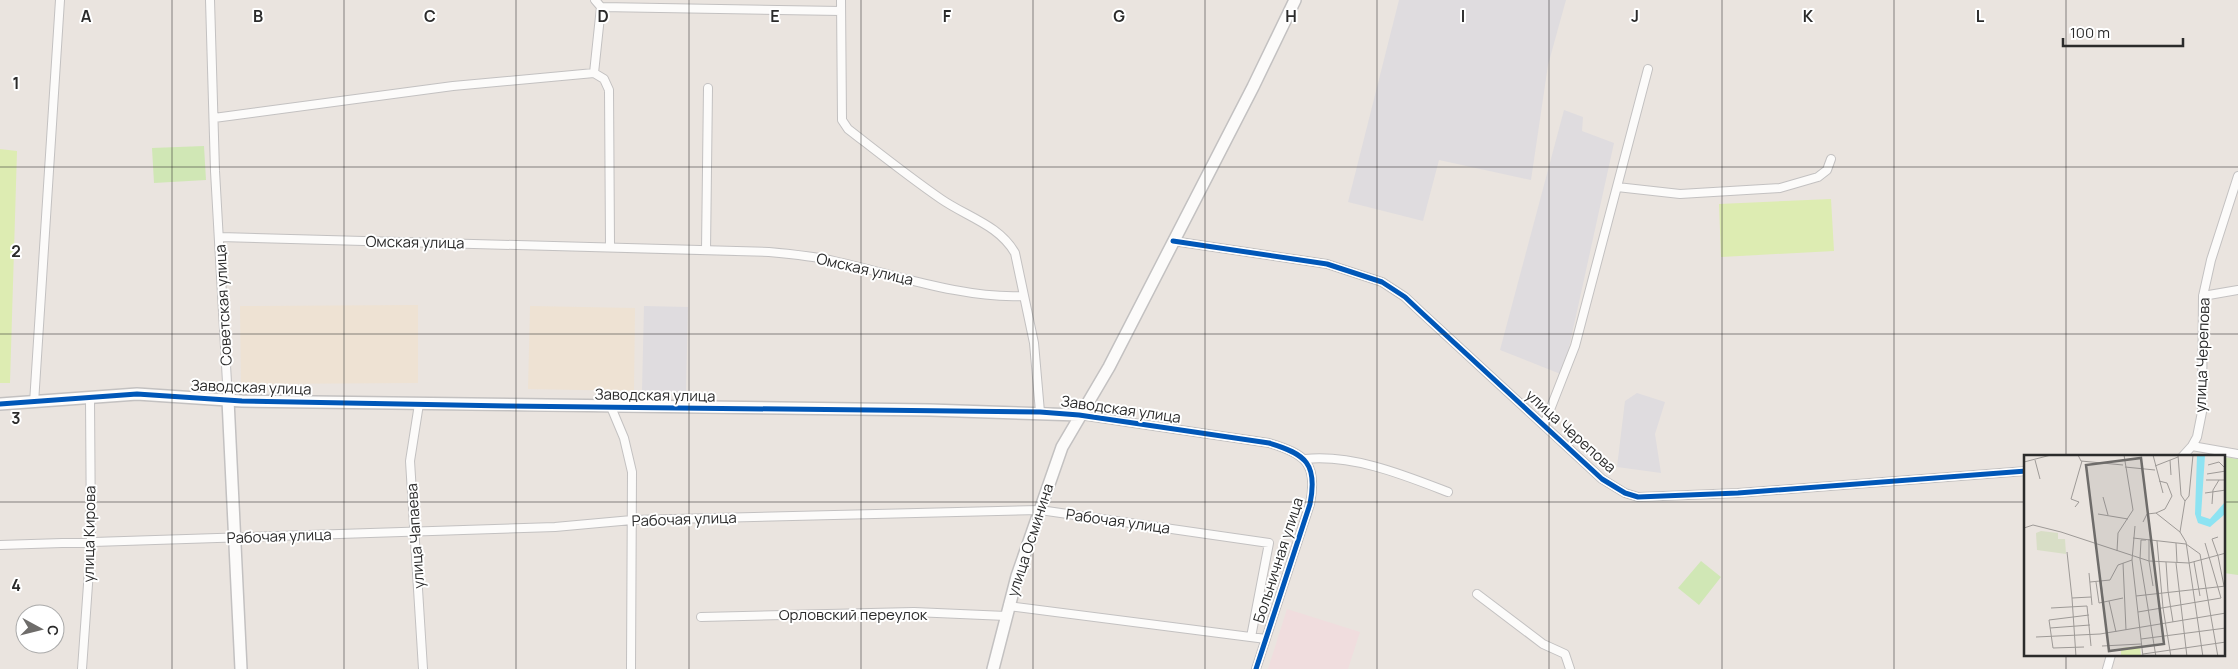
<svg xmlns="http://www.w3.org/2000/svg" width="2238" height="669" font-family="Manrope,sans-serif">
<rect width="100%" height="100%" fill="#eae4df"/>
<!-- industrial -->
<path fill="#dfdcdf" d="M1399,0h167l-18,65 -17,115 -92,-20 -16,61 -75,-19z
M1564,110l19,7 -1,14 32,12 -51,232 -63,-25z
M644,306l44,1 -2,85 -44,-1z
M1637,393l28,9 -10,32 6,39 -44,-6 8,-66z"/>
<!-- education -->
<path fill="#eee2d3" d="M418,305v78l-177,1 -1,-78z
M530,306l105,2 -1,83 -106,-2z"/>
<!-- medical -->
<path fill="#f0ddde" d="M1287,609l73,23 -12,37h-80z"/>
<!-- green -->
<path fill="#d0e7b5" d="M204,146l2,34 -52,3 -2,-35z
M2224,457l14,2v116l-14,-2z
M1701,561l20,16 -22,28 -21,-17z"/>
<!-- pitch -->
<path fill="#ddecb2" d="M0,149l17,2 -7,232h-10z
M1831,199l3,52 -113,6 -2,-53z"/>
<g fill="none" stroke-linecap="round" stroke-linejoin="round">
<!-- street casing -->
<g stroke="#c3c1c1" stroke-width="10">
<path id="street" d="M210,0l5,171 13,229
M595,0l6,7 -7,66 10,6 5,11 1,156
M841,0l1,120 6,9c31,24 61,48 93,70 26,18 58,26 74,54l19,90 6,69
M601,7l240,4
M214,118l239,-32 141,-13
M1617,187l63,7 100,-6 38,-11 9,-7 4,-11
M220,237l549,15c22,2 44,4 65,9 59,13 129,38 189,35
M1173,241l154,23 55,18 23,15 17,16 180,166 23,14 13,4 100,-4 288,-22
M706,250l2,-162
M2203,296l35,-6
M34,403l26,-403
M419,404l-9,57 13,208
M611,407l13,31 8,34 -1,197
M1079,415l190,28c37,11 49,21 41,61l-54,165
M1544,425l31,-79 73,-277
M2192,446l5,-9 5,-25 1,-116 8,-36 27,-84
M2182,457l10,-11 46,8
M1305,459c48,-5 99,16 143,33
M0,545l555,-18 77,-7 408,-10 229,33 -18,94
M1477,594l66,50 22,10 5,15
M1008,606l258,33
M701,617l213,-5 92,4
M82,669l9,-127 -1,-143
M2107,669l4,-14"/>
</g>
<!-- secondary casing -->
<g stroke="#c3c1c1" stroke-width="14">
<path id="secondary" d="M228,400l13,269
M0,404l137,-10 105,7 688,9 149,5
M993,669l24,-93 45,-129 47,-80 144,-280 42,-87"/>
</g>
<!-- street -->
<use href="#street" stroke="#fcfbfa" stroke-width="8"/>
<!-- secondary -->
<use href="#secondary" stroke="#fcfbfa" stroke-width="11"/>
<!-- cycleway casing -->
<g stroke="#fff" stroke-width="8">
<path id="cycleway" d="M1173,241l154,23 55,18 23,15 17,16 180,166 23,14 13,4 100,-4 288,-22
M0,404l137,-10 105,7 265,5 533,6 39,3 190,28c37,11 49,21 41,61l-54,165"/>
</g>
<!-- cycleway -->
<use href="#cycleway" stroke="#0057b8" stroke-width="5"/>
</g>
<!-- grid -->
<path fill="none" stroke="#2b2b2b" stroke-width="1" stroke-opacity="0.55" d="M172,0v669M344,0v669M516,0v669M689,0v669M861,0v669M1033,0v669M1205,0v669M1377,0v669M1549,0v669M1722,0v669M1894,0v669M2066,0v457M0,167h2238M0,334h2238M0,502h2026M2224,502h14M2066,655v14"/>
<g text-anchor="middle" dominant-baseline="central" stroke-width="4" stroke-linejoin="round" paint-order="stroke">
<!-- street labels -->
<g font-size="15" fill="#2b2b2b" stroke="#fff">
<text transform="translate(415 242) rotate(1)">Омская улица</text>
<text transform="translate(865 269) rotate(13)">Омская улица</text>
<text transform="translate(223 305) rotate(-93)">Советская улица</text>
<text transform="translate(2202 355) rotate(-88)">улица Черепова</text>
<text transform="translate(251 387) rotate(2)">Заводская улица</text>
<text transform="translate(655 395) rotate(1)">Заводская улица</text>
<text transform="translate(1121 409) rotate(8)">Заводская улица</text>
<text transform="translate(1571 431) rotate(42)">улица Черепова</text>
<text transform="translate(684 519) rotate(-2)">Рабочая улица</text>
<text transform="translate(1118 521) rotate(8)">Рабочая улица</text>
<text transform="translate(89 534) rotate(-89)">улица Кирова</text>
<text transform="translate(279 536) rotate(-2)">Рабочая улица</text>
<text transform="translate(415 536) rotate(-94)">улица Чапаева</text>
<text transform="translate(1030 540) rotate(-72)">улица Осминина</text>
<text transform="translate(1278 560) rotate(-72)">Больничная улица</text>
<text x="853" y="614">Орловский переулок</text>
</g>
</g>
<!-- overview -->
<g transform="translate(2024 455)">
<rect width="201" height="201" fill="#eae4df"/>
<path d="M17,76l17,2v6h7l1,15 -29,-4 -1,-17z" fill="#d8dec6"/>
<path d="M116,191l1,10h-20v-8z" fill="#ddecb2"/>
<path d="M173,0h8l-4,61 9,3 15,-17v12l-15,13 -12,-4 -3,-9z" fill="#8de3f2"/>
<path fill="none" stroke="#9e9a97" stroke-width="1" d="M54,0l3,6 42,4M129,0l10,38M154,0l3,40 4,6 -5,31M11,5l5,19M146,5l1,15M0,7l27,-7M184,10l11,-3 7,7M131,11l23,-9M101,12l30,3M183,19l19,-3M182,25h20M181,38l21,-3M79,42l5,18M161,46l4,-5 4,-41M188,49l1,-14 6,-10M51,52l4,-5 -8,-3 11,-38M132,58l9,-4 7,-13 -5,-13 -8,-2M74,59l30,5M119,67l4,-8 9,-1 24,19 6,10 17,115M111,71l-3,34 11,97M0,73l9,-3 28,7 88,29 40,2 37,-10M194,82l-6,2 6,17M109,83l53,6 14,10 18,103M122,85h-5l-1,19 16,98M133,86l6,67 8,49M152,88l1,20M93,96l1,-18 15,-23 -9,-55M43,97l5,46M194,101l6,30M125,106l4,25M125,106v-22M142,107l2,29M170,107l6,34M99,108l3,67M152,108l11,94M65,118l3,32M77,126l2,20M66,127l20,-2 8,-15 14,-5M72,127l3,21 24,-5M144,136l5,31M112,141l90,-10M85,146l7,31M27,153l36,-2 4,40M114,157l83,-14 -16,-55M26,173l40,-3M12,182l64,-3 126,-21M117,184l85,-11M78,191l39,-2M60,192l-31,1 -4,-28 40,-5M119,199l83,-12M52,202l-4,-59 19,-1"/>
<path fill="#6e6c6a" fill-opacity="0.15" stroke="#6e6c6a" stroke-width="2.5" d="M117,3l23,186 -55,7 -23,-186z"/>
<rect width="201" height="201" fill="none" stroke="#2b2b2b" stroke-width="2.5"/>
</g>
<g font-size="16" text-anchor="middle" font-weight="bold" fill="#2b2b2b" stroke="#fff" stroke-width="4" stroke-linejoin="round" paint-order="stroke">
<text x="86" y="22">A</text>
<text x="258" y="22">B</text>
<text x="430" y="22">C</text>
<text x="603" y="22">D</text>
<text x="775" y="22">E</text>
<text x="947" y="22">F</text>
<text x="1119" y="22">G</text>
<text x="1291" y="22">H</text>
<text x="1463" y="22">I</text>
<text x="1635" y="22">J</text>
<text x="1808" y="22">K</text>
<text x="1980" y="22">L</text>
<text x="16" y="89">1</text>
<text x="16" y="257">2</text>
<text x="16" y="424">3</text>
<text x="16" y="591">4</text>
</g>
<!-- north arrow -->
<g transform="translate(40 629) rotate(97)"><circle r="24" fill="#ffffff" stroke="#aaaaaa"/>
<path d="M0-4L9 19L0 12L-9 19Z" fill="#6e6c6a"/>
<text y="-8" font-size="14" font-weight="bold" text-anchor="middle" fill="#2b2b2b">С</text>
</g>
<!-- scale -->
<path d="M2063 38v8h120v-8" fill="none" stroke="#2b2b2b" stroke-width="2.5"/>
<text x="2070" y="38" font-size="15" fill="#2b2b2b" stroke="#ffffff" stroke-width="4" paint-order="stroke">100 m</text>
</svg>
